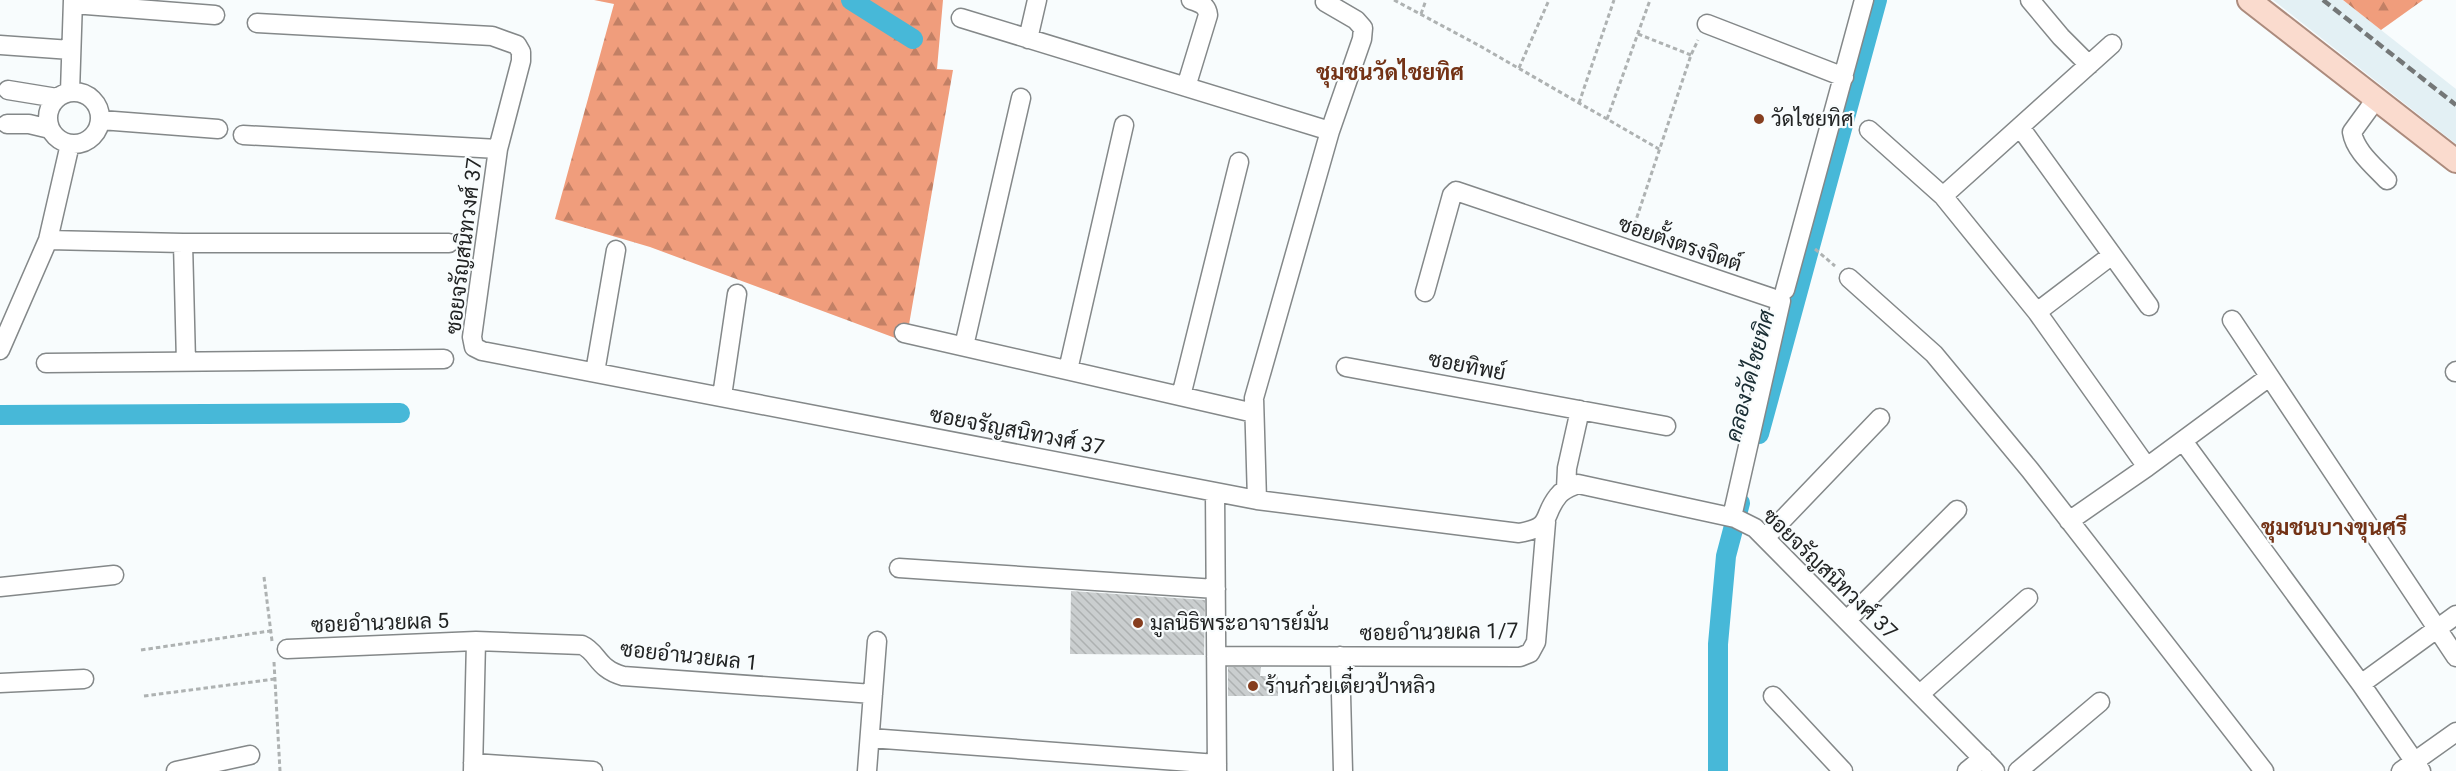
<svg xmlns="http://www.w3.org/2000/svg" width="2456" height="771" font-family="Roboto,Sarabun,sans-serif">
<defs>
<pattern id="forest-firs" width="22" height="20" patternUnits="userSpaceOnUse" patternTransform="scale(1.5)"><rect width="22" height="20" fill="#f09d7c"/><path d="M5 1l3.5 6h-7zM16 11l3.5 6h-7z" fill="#c28065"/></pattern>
<pattern id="building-back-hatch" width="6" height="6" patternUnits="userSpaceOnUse" patternTransform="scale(1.5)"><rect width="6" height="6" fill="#cacecf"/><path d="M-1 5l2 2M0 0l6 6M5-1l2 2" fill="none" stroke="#adb1b1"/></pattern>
</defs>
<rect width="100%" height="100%" fill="#f8fcfd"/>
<!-- built -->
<path fill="#e3f0f4" d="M2273,0h70l113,89v55z"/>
<!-- forest -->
<path fill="url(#forest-firs)" d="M594,0h349l-6,69 16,1 -47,272 -256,-95 -95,-28 59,-215z
M2343,0h80l-42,30z"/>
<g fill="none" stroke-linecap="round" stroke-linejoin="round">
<!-- canal -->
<path stroke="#47b8d8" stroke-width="20" d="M851,0l62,39
M0,415l400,-2
M1759,434l118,-434
M1718,771v-127l8,-88 14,-53"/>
</g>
<!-- building -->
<path fill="url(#building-back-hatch)" d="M1071,591l134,9 -1,55 -134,-1z
M1228,667h33l-1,9h18v20h-50z"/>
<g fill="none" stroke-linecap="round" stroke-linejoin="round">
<!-- minor casing -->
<g stroke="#848889" stroke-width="21">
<path id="minor" d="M2030,0l31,37 28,28
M73,4l142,11
M961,18l369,113
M257,23l235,13 25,9 4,7v9l-23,88 -26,188 2,10 8,4 775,149 262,33c35,-6 22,-16 39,-37 5,-7 13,-9 20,-12l157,34 20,10 240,243
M1707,24l137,53
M1028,39l9,-39
M0,45l71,5
M1186,87l22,-72c-1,-10 -8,-12 -17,-15
M8,90l49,8
M48 118a26 26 0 1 1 52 0a26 26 0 1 1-52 0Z
M70,92l3,-92
M2376,99l-24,33c3,19 22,34 35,48
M101,120l117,9
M7,124h22l21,5
M2020,127l129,179
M1869,130l74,66 94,116 110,155
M243,135l255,14
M70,144l-22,96 135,3
M1943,196l169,-152
M1849,278l85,76 96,116 234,301
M1785,290l79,-290
M1425,292l27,-97 4,-4 325,110 -49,216
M2037,312l75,-57
M2232,320l224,337
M904,333l350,80
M964,346l57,-248
M0,350l48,-110
M186,362l-3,-119h266
M46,363l398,-4
M1346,367l320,59
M1068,370l56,-245
M595,372l21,-122
M2455,372l1,-1
M722,396l15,-102
M1181,396l58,-234
M2183,441l178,243 60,87
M1566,489l1,-21 13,-58
M1215,492l2,279
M1257,500l-3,-102 76,-267 32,-92 1,-11 -7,-8 -31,-18
M2069,521l78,-54 122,-90
M1765,538l115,-120
M899,568l317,21
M0,587l114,-12
M1847,620l110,-110
M287,649l189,-8 106,4c16,7 15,24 41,31l250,18
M1216,656l304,1 10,-4 6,-11 10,-120
M1340,656l3,115
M0,683l84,-4
M2361,684l95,-69
M1920,694l108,-96
M1773,696l70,75
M870,738l347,26
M473,763l120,8
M176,771l74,-16
M473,771l3,-130
M867,771l10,-130
M1967,771l16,-13
M2018,771l82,-69
M2401,771l55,-39"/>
</g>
<!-- major casing -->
<g stroke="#ac8b7d" stroke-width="26">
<path id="major" d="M2249,0l207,161"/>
</g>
<!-- path -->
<path stroke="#aeb2b2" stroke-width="3" stroke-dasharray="4.5 3" stroke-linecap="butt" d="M1394,0l86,46 179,103
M1421,14l5,-14
M1638,34l53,21
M1519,68l30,-68
M1579,103l35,-103
M1607,119l43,-119
M1632,232l59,-177 7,-15
M1815,249l20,17
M264,577l8,64
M141,650l129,-19
M274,662l6,109
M144,696l131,-17"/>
<!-- minor -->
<use href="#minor" stroke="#fff" stroke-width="18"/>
<!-- major -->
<use href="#major" stroke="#fadbce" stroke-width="22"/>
<!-- rail -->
<path stroke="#747777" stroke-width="4.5" stroke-dasharray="9 4.5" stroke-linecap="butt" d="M2323,0l133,105"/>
</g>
<!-- markers -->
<g fill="#863e1f" stroke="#f8fcfd" stroke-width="2">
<circle cx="1759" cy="119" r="6"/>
<circle cx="1138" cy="623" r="6"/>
<circle cx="1253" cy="686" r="6"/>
</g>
<g text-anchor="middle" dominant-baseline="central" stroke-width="4.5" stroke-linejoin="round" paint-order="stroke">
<!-- poi labels -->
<g font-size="21" fill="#212323" stroke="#f8fcfd" text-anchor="start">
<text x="1771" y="119">วัดไชยทิศ</text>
<text x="1150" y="623">มูลนิธิพระอาจารย์มั่น</text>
<text x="1265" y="686">ร้านก๋วยเตี๋ยวป้าหลิว</text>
</g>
<!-- street labels -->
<g font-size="21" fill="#212323" stroke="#f8fcfd">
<text transform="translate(1680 244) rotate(19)">ซอยตั้งตรงจิตต์</text>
<text transform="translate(464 246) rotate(-83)">ซอยจรัญสนิทวงศ์ 37</text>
<text transform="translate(1467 366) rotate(11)">ซอยทิพย์</text>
<text transform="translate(1017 431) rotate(11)">ซอยจรัญสนิทวงศ์ 37</text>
<text transform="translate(1830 574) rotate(44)">ซอยจรัญสนิทวงศ์ 37</text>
<text transform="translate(380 623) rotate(-2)">ซอยอำนวยผล 5</text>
<text transform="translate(1439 632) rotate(-1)">ซอยอำนวยผล 1/7</text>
<text transform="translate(689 656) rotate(6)">ซอยอำนวยผล 1</text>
</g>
<!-- neighbourhood labels -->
<g font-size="22" font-weight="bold" fill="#733215" stroke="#f8fcfd">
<text x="1390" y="72">ชุมชนวัดไชยทิศ</text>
<text x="2334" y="527">ชุมชนบางขุนศรี</text>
</g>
<!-- water labels -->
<g font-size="22" font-style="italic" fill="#192d33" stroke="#f8fcfd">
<text transform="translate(1750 376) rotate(-75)">คลองวัดไชยทิศ</text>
</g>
</g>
</svg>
